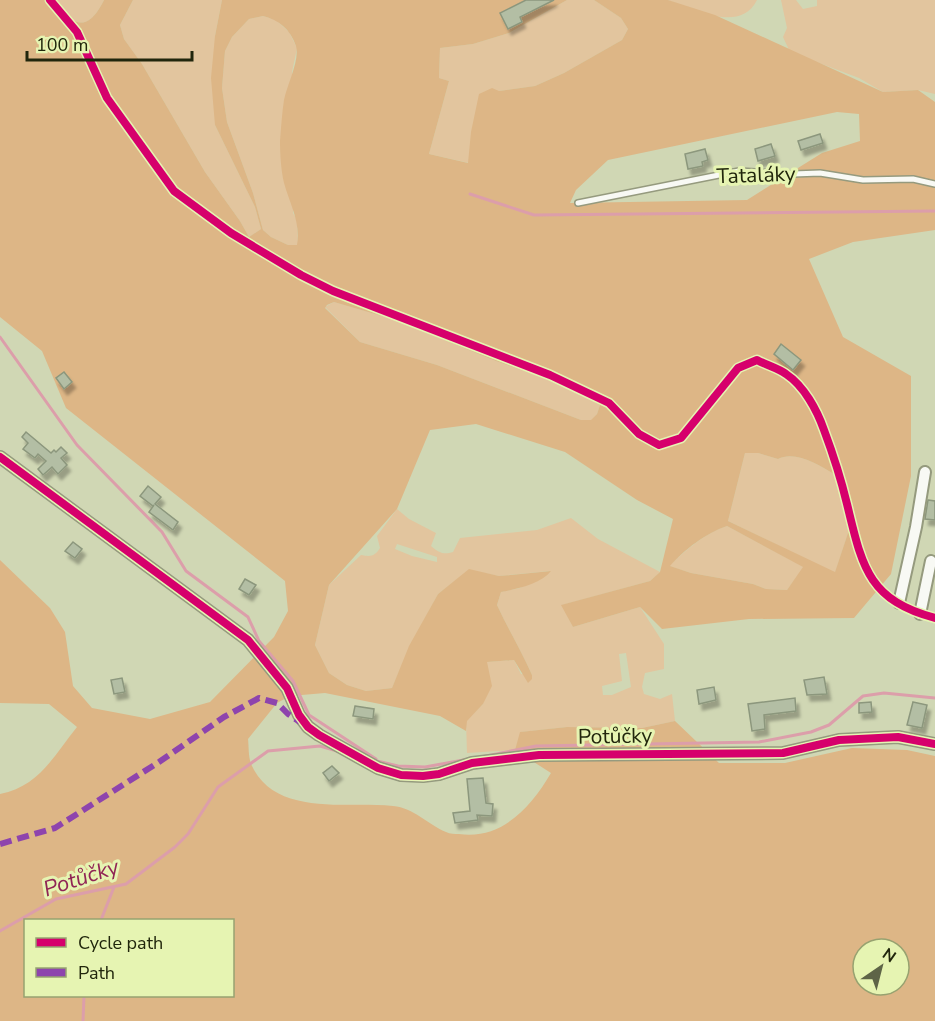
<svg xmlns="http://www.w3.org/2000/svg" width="935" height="1021" font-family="'Nunito Sans',sans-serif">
<defs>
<filter id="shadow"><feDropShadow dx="3.5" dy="6" stdDeviation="1.5" flood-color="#0004"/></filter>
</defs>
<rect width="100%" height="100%" fill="#d0d7b4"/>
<!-- green -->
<path fill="#e2c59e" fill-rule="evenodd" d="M53,0h51c-5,10 -15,28 -29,21 -8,-3 -16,-15 -22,-21z
M133,0h89l-7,36v89l40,82 6,22 -12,8 -9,-16 -35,-49 -63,-108 -18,-25 -4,-14z
M567,0h27l27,18 7,11 -6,11 -58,33 -29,13 -36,5 -30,72 -40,-9 20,-73 -10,-3 1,-30 33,-4 36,-11z
M667,0h90c-17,34 -63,9 -90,0z
M781,0h15l7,9 14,-3v-6h118v94l-17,-4 -35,2 -24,-14 -69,-26 -7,-15 4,-9z
M263,16l13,4 13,12 8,16 -5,24 1,141 4,7 1,25h-10l-17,-8 -8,-7 -10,-37 -26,-71 -5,-34 3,-37 7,-14 17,-18z
M334,302l58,17 104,42 64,23 40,21 -3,9 -6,7 -10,-1 -144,-55 -77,-23 -35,-35z
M745,453h13l20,6c17,-9 41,6 56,15l16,53 -15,46 -107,-52z
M397,509l12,10 27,14 -5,13c8,7 13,9 22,6l7,-14 77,-8 34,-12 27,21 62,33 -10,9 -88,24 11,22 67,-20 24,37v25l-19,4 -3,14 2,7 16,5 12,-5 3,27 -33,7 -75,-1 -46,5 -6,18 -48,3 -1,-32 17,-17 4,-42 27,-2 7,14 11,1c-11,-25 -24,-46 -35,-70l4,-13 19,-4 30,-17 -51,5 -30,-6 -31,24 -28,52 -18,42 -26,3 -19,-6 -18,-12 -14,-28 14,-60 32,-30c10,2 14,1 19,-7l-3,-12zM397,544l40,13v5l-25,-6 -17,-7zM626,653l5,34 -19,8h-9l-1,-9 20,-5 -3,-27z
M727,526l77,41 -17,23 -21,-1 -13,-5 -62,-11 -22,-7c17,-16 36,-33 58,-40z"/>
<!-- forest -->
<path fill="#ddb686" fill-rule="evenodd" d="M0,0h53c6,6 14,18 22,21 14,7 24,-11 29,-21h29l-13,25 4,14 18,25 63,108 35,49 9,16 12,-8 -6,-22 -40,-82 -4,-47 4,-42 7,-36h345l-58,33 -36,11 -33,4 -1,30 10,3 -20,73 39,9 3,-31 8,-38 13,-6 7,3 36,-5 29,-13 58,-33 6,-11 -7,-11 -27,-18h74l47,15 168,77 35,-2 17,12v128l-82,12 -44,17 34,78 68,39v100l-20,98 -37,44 -105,1 -87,10 -22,-22 -67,20 -12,-22 89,-24 10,-9 13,-53 -36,-19 -72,-48 -89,-28 -46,6 -33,79 -68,76 -14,60 14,28 18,12 19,6 26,-3 17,-42 29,-52 31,-25 30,7 52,-5c-10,13 -34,18 -50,21l-4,13c11,24 24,45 35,70v4l-4,4 -14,-23 -27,2 5,24 -9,18 -16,17 -1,10 -26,-15 -115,-23 -35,3 -13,7 -29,36c1,8 0,19 4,27 24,51 96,35 141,40 21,2 34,18 53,26 4,2 9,2 13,2 43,6 72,-27 92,-61l-36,-23 5,-18 47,-5 75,1 33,-7 44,42h66l67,-15 55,2 28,6v265h-935v-227c40,-8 54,-39 77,-67l-28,-23 -49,-1v-143l50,48 15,24 8,54 19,22 58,11 60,-17 64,-65 14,-26 -3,-30 -219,-173 -24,-57 -42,-34zM263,16c16,4 27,13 33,30 4,14 -9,39 -12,54 -2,13 -3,28 -4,41 0,13 1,29 4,42 6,21 17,40 13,62h-9l-17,-8 -8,-7 -10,-37 -26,-71 -5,-34 3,-37 7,-14 17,-18zM837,112l22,2 1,27 -38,12 -75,47 -177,3 6,-13 32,-30zM334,302l58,17 104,42 64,23 40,21 -3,9 -6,6h-10l-144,-55 -77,-23 -35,-34 2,-3zM745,453h13l20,6c17,-9 41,6 56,15l16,53 -15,45 -107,-51zM727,526l76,41 -16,23 -21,-1 -13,-5 -62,-11 -21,-7c14,-16 36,-33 57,-40zM26,920h206v76h-206zM863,949h36v36h-36z"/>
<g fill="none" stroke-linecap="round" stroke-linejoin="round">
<!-- stream -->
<path stroke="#dc9eaa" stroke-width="3" d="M470,194l64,21 401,-4
M0,337l77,108 85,87 24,39 62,46 11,24 34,40 16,34 67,44
M476,758l60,-12 223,-4 52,-10 18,-7 34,-29 21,-3 51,5
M373,760l25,6 27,1 44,-8
M101,920l13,-33
M0,931l56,-32 70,-15 49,-37 13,-13 30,-47 50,-36 52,-5 17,5
M83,1021l1,-25"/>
</g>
<!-- building -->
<path fill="#b3bea4" stroke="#8c977d" stroke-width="1.5" filter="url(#shadow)" d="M526,0h28l-34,17 2,5 -14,7 -8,-16z
M820,134l3,9 -22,7 -3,-9z
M771,144l4,12 -17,5 -3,-12z
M705,149l3,11 -6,2 1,4 -15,3 -3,-15z
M781,344l20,16 -8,10 -19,-16z
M64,372l8,10 -8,7 -8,-11z
M26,432l25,21 3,-3 2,2 5,-5 6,6 -6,5 6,7 -9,9 -6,-7 -9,8 -5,-6 8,-8 -8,-7 -3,4 -12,-9 5,-6 -6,-6z
M148,486l13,11 -6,7 23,18 -5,8 -24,-18 5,-7 -1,1 -13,-10z
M928,500l7,1v19l-10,-1z
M73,542l9,7 -7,9 -10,-7z
M245,579l11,6 -7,10 -10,-6z
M824,677l3,17 -20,1 -3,-15z
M122,678l3,14 -11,2 -3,-14z
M714,687l2,13 -17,4 -2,-14z
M795,698l1,13 -32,4 1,14 -13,2 -4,-27z
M871,702l1,10 -13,1v-10z
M913,702l14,3 -5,23 -15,-3z
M355,706l19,3 -1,10 -20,-3z
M332,766l7,7 -10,8 -6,-8z
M483,778l3,25 7,1 -1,12 -15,-1 1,5 -23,3 -2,-10 17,-2 -3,-32z"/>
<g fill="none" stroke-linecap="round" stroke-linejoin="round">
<!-- lane casing -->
<g stroke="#959a7e" stroke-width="8">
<path id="lane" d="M50,0l27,32 30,66 67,93 57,42 70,42 32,16 217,84 59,28 30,31 20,11 22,-7 57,-70 19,-8c9,5 21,8 29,14 18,12 31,36 38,56 9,24 17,49 23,74 15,61 20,96 88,114
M578,203l161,-32 54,3 27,-1 43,7 50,-1 22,5"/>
</g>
<!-- street casing -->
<g stroke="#959a7e" stroke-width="14">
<path id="street" d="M0,457l248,183 39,48 12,27 9,12 11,8 59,33 23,7 22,1 16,-2 33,-11 67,-8 244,-2 56,-13 59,-3 37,7
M899,603l17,-76 9,-55
M920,614l11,-53"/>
</g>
<!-- lane -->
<use href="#lane" stroke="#f8f9f4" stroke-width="5"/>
<!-- street -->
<use href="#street" stroke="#f8f9f4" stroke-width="10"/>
<!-- quiet -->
<path stroke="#8e44ad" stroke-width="6" stroke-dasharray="12 6" stroke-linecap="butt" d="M0,844l55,-16 104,-66 65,-45 35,-19 18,5 11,11 12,8"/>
<!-- cycleway casing -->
<g stroke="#e6f4b2" stroke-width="11">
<path id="cycleway" d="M50,0l27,32 30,66 67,93 57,42 70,42 32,16 217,84 59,28 30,31 20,11 22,-7 57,-70 19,-8c9,5 21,8 29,14 18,12 31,36 38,56 9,24 17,49 23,74 15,61 20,96 88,114
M0,457l248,183 39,48 12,27 9,12 11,8 59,33 23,7 22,1 16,-2 33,-11 67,-8 244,-2 56,-13 59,-3 37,7"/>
</g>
<!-- cycleway -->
<use href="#cycleway" stroke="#d6006c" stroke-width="8"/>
</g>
<g text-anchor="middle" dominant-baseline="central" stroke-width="6" stroke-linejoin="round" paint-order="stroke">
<!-- street labels -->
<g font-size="21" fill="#21260c" stroke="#e6f4b2">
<text transform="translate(756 175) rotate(-2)">Tataláky</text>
<text transform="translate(615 736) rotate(-1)">Potůčky</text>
</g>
<!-- water labels -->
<g font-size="22" font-style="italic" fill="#902555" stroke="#e6f4b2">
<text transform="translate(81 878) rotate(-18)">Potůčky</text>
</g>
</g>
<!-- legend -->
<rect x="24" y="919" width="210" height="78" fill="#e6f4b2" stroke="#97a270" stroke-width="1.5"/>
<rect x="36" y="938" width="30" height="9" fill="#d6006c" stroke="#97a270" stroke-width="1.5"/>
<text x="78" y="949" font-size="18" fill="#21260c">Cycle path</text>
<rect x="36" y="968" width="30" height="9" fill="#8e44ad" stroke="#97a270" stroke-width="1.5"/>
<text x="78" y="979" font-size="18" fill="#21260c">Path</text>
<!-- north arrow -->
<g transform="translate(881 967) rotate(35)"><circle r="28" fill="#e6f4b2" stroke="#97a270" stroke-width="1.5"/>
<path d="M0-4.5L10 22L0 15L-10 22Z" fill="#5e6447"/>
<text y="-9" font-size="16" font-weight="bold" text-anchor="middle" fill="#21260c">N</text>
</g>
<!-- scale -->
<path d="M27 51v9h165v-9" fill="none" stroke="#21260c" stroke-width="3"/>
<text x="36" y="51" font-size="18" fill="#21260c" stroke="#e6f4b2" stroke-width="4.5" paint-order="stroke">100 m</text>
</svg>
